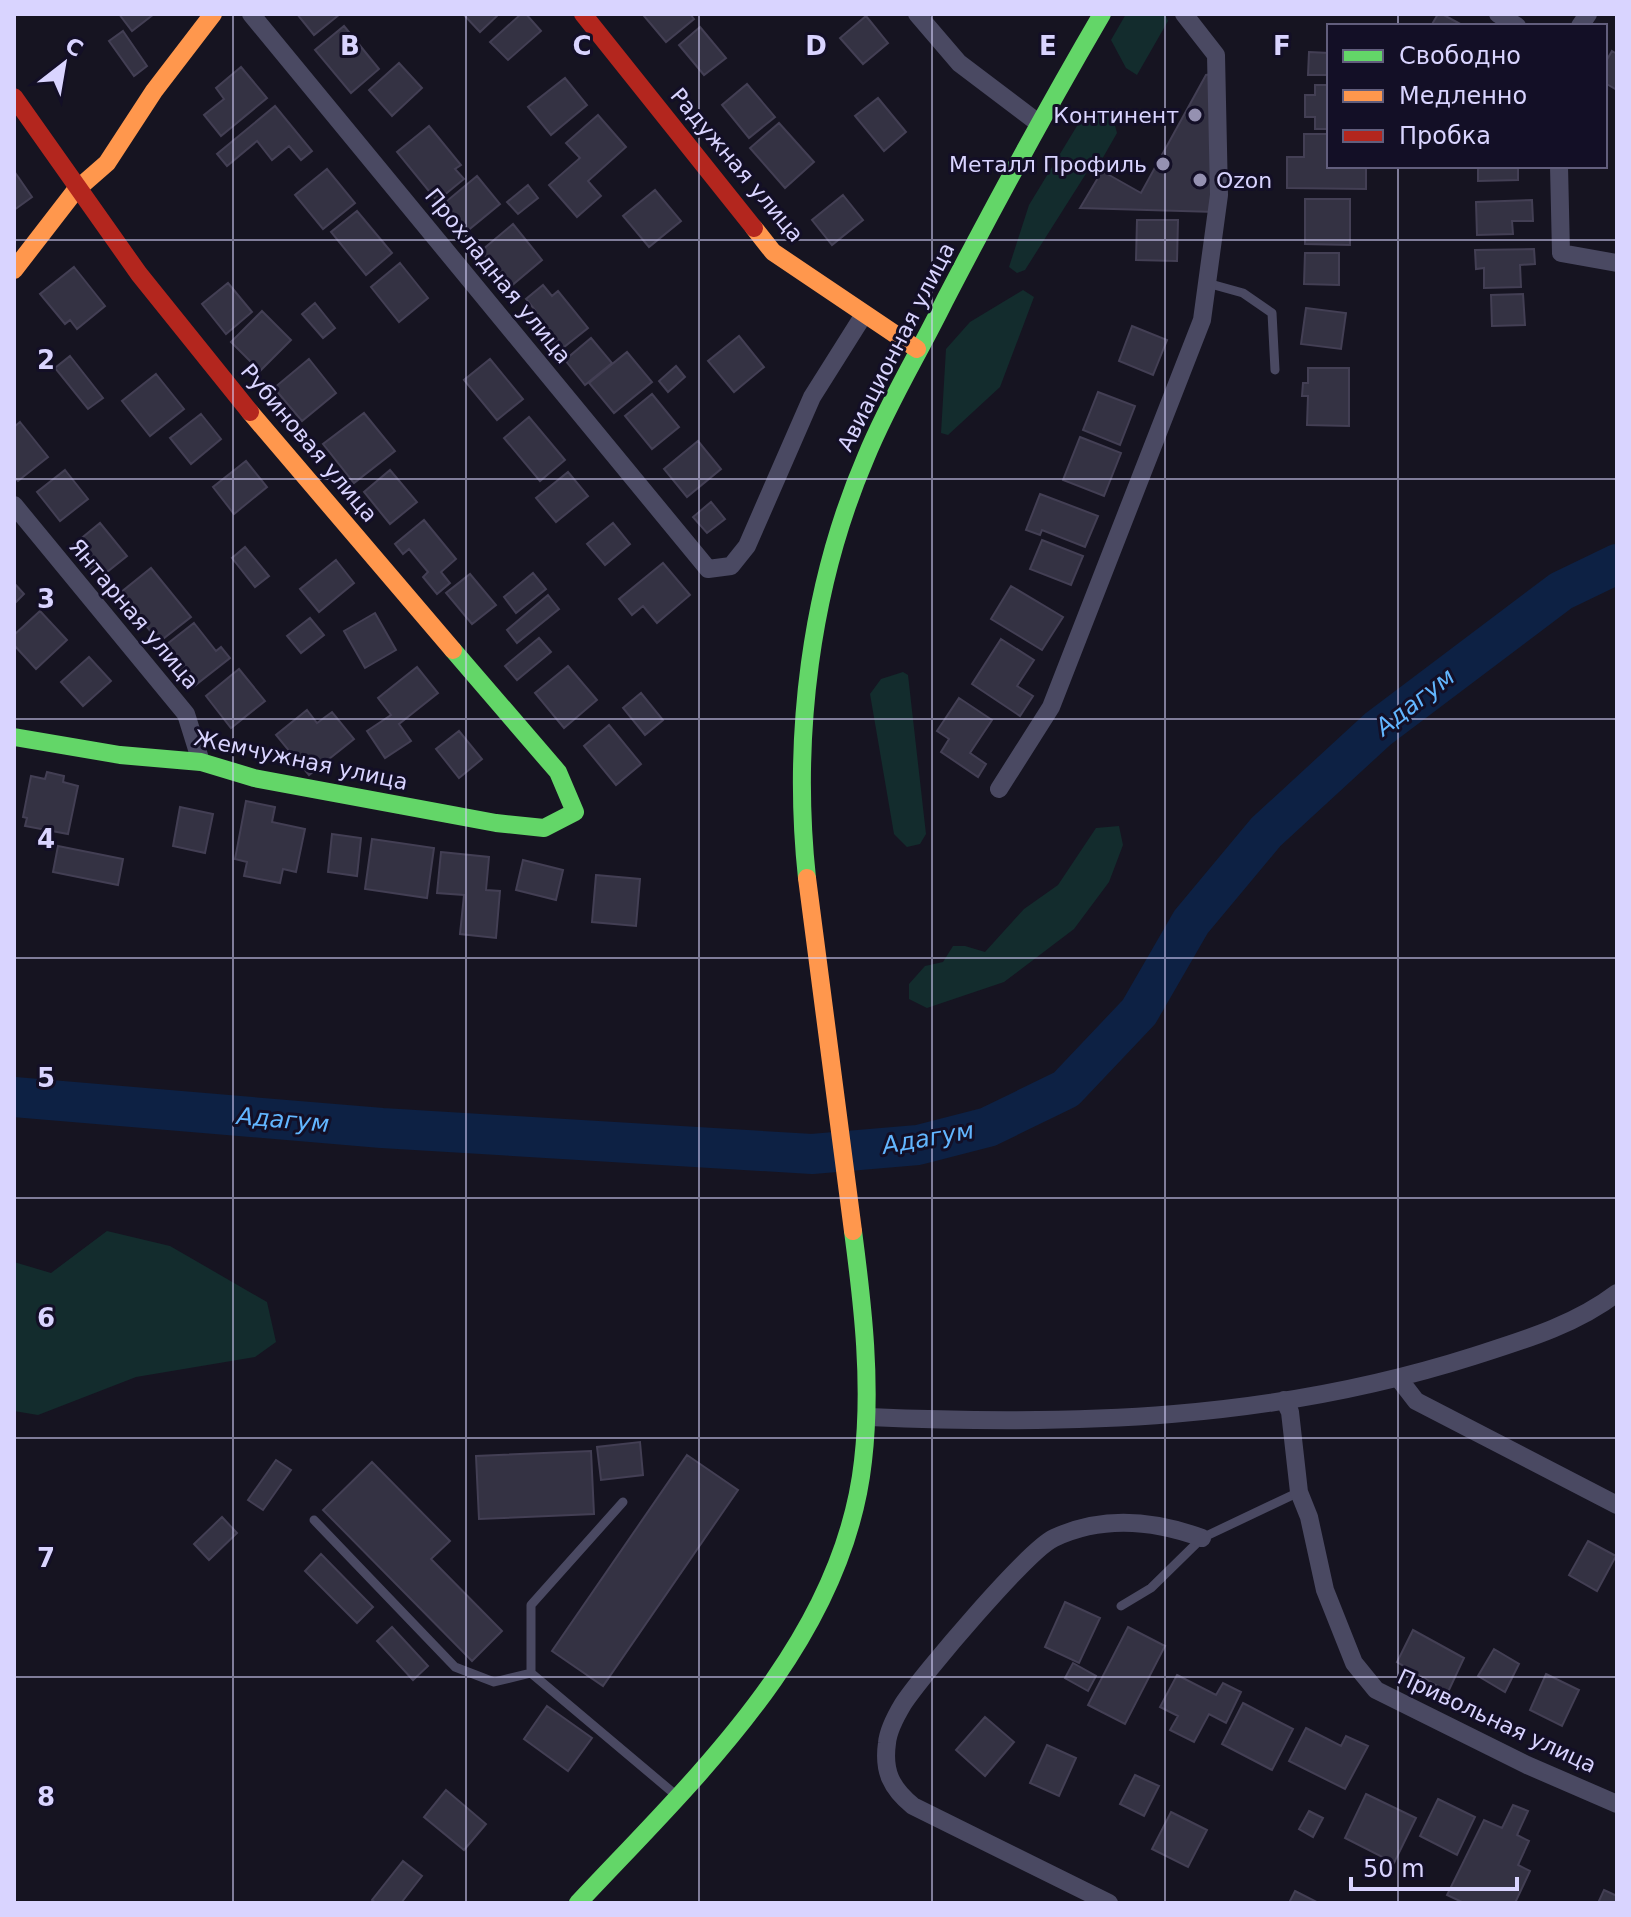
<svg xmlns="http://www.w3.org/2000/svg" width="1631" height="1917" font-family="'DejaVu Sans',sans-serif">
<rect width="100%" height="100%" fill="#161421"/>
<!-- green -->
<path fill="#132c2d" d="M1126,14h39l3,7 -31,54 -11,-7 -15,-28z
M1104,113l10,9 3,11 -16,28h-7l-69,109 -8,3 -8,-6 20,-62 54,-89z
M1023,290l11,7 -34,90 -52,48 -7,-2 5,-84 24,-27z
M903,672l5,3 18,159 -6,10 -13,3 -13,-13 -24,-140 11,-15z
M1119,826l4,19 -14,37 -35,47 -70,53 -77,26 -18,-9v-15l16,-18 18,-4 10,-16h12l20,6 39,-43 34,-24 38,-57z
M107,1231l63,15 97,56 9,40 -21,15 -119,20 -98,38 -24,-4v-149l37,11z"/>
<g fill="none" stroke-linecap="round" stroke-linejoin="round">
<!-- river -->
<path stroke="#0d2144" stroke-width="40" d="M14,1097l368,31 430,26 106,-9 70,-18 78,-38 73,-77 52,-90 75,-90 112,-103 183,-138 56,-27"/>
</g>
<!-- building -->
<path fill="#343243" stroke="#433f54" stroke-width="2" d="M119,14h35l-22,17z
M297,14h43l-26,21z
M463,14h36l-19,18z
M521,14h5l15,17 -33,29 -18,-18z
M647,14h43l4,5 -28,23 -22,-26z
M1438,14h4l22,12h-33z
M866,16l22,27 -25,21 -23,-26z
M344,26l35,43 -28,24 -36,-43z
M700,27l26,31 -22,17 -25,-30z
M123,31l24,35 -13,10 -25,-35z
M1612,51l5,3v36l-12,-7v-20z
M1309,52l20,1v22h-21z
M399,63l23,25 -30,28 -23,-26z
M241,67l26,31 -46,38 -17,-21 20,-16 -8,-11z
M1212,74l3,138 -135,-4 22,-37 39,22 65,-118z
M565,78l22,27 -36,30 -23,-28z
M747,84l28,33 -26,21 -27,-33z
M1315,85h14v44h-14v-12h-10v-22h10z
M878,98l28,34 -22,19 -29,-35z
M275,106l37,45 -11,9 -12,-14 -17,14 -15,-19 -30,25 -10,-12z
M598,115l28,32 -38,34 13,15 -24,21 -28,-32 31,-27 -14,-15z
M779,123l35,39 -29,26 -35,-40z
M429,126l32,39 -6,4 9,10 -27,22 -40,-49z
M1304,134h25v32h37v23l-79,-1v-31h17z
M1478,166h40v14l-40,1z
M327,169l28,34 -32,26 -28,-34z
M14,171l18,26 -18,13z
M477,176l23,28 -34,28 -24,-27z
M528,185l10,13 -20,16 -11,-12z
M655,190l26,31 -32,26 -26,-31z
M843,195l20,25 -31,25 -20,-25z
M1305,199h45v46l-45,-1z
M1532,200l1,21h-21l1,13 -36,1 -1,-33z
M357,211l35,42 -26,22 -35,-43z
M1137,220h41l-1,41 -41,-1z
M513,224l29,36 -32,27 -29,-36z
M1534,249l1,15 -15,1 1,22 -37,1v-20l-8,1 -1,-19z
M1305,253h34v32l-35,-1z
M400,263l28,35 -29,24 -28,-35z
M74,267l31,39 -28,23 -7,-9 -5,4 -25,-30z
M228,283l24,29 -26,22 -24,-30z
M543,285l9,11 6,-5 30,37 -29,23 -30,-36 6,-5 -9,-11z
M1523,294l2,31 -33,1 -1,-31z
M315,303l20,25 -12,10 -21,-24z
M1306,308l40,5 -5,36 -40,-5z
M262,311l29,29 -31,31 -29,-29z
M1132,326l35,14 -14,35 -34,-14z
M739,336l25,31 -30,25 -26,-31z
M591,338l21,25 -27,22 -20,-25z
M627,352l25,30 -38,31 -25,-30z
M70,356l33,42 -15,11 -33,-41z
M309,359l27,34 -34,28 -28,-33z
M490,359l33,40 -26,21 -33,-40z
M676,366l9,11 -17,15 -9,-11z
M1308,368h41v58l-42,-1 1,-29h-6l1,-13h5z
M156,374l28,35 -34,27 -28,-35z
M1098,392l37,14 -15,39 -37,-15z
M652,394l27,33 -27,22 -27,-33z
M364,413l31,38 -41,32 -31,-39z
M201,414l20,25 -30,25 -21,-26z
M529,417l36,43 -25,21 -36,-43z
M20,422l28,35 -30,24 -4,-4v-50z
M1080,437l41,16 -17,43 -41,-16z
M698,441l23,28 -34,28 -23,-28z
M246,461l21,26 -33,27 -21,-27z
M65,470l23,29 -28,22 -23,-29z
M390,470l27,32 -27,22 -26,-32z
M568,472l20,24 -32,26 -20,-24z
M1040,494l58,22 -13,31 -43,-17 -2,5 -14,-5z
M711,502l14,17 -18,14 -14,-16z
M424,520l32,39 -15,13 9,11 -13,11 -14,-17 5,-5 -19,-23 -6,5 -8,-10z
M100,523l27,33 -20,16 -7,-9 -9,7 -19,-24z
M613,523l17,21 -25,21 -18,-21z
M1042,540l41,16 -12,29 -41,-16z
M245,547l24,29 -14,11 -23,-29z
M336,560l18,23 -35,29 -19,-23z
M663,563l27,32 -33,28 -14,-17 -11,9 -13,-16z
M151,568l40,49 -32,25 -39,-49z
M533,573l13,16 -30,24 -12,-16z
M470,574l26,31 -24,19 -26,-31z
M14,583l10,11 -10,10z
M1011,586l52,31 -21,33 -51,-31z
M548,595l11,14 -42,34 -10,-13z
M40,611l27,29 -31,29 -22,-24v-10z
M375,613l21,37 -31,18 -21,-37z
M310,618l14,17 -23,18 -14,-17z
M194,623l22,28 5,-4 9,11 -37,29 -31,-39z
M539,638l12,14 -34,28 -12,-14z
M1001,639l33,21 -17,26 16,10 -13,20 -48,-32z
M89,657l22,24 -28,25 -22,-24z
M568,666l29,34 -33,28 -29,-35z
M417,667l21,26 -39,31 12,17 -26,17 -18,-27 24,-16 -13,-17z
M239,669l26,32 -34,27 -25,-32z
M641,693l22,27 -18,15 -22,-27z
M959,698l33,22 -22,33 16,11 -8,13 -37,-25 8,-13 -12,-8z
M307,710l10,13 15,-11 22,27 -45,36 -33,-40z
M609,725l32,39 -25,21 -32,-39z
M459,731l23,28 -23,19 -23,-29z
M47,772l17,4 -1,6 15,4 -10,48 -43,-8 2,-8 -4,-1 8,-41 14,3z
M246,801l29,6 -3,15 33,7 -9,43 -13,-3 -3,14 -36,-7 3,-14 -12,-3z
M180,807l33,7 -8,39 -32,-7z
M332,834l29,4 -4,38 -29,-4z
M372,839l62,9 -7,50 -62,-9z
M58,846l65,13 -5,26 -65,-13z
M441,852l48,5 -3,33 14,1 -4,47 -36,-4 4,-39 -27,-2z
M523,860l40,10 -7,30 -40,-10z
M596,875l44,4 -4,47 -44,-4z
M640,1442l3,33 -42,5 -4,-33z
M591,1451l3,63 -115,5 -3,-63z
M687,1455l51,35 -135,196 -51,-35z
M276,1460l15,10 -28,40 -15,-10z
M372,1462l78,79 -19,18 71,72 -30,30 -149,-151z
M222,1517l15,16 -28,27 -15,-16z
M1588,1541l28,15 -19,35 -28,-16z
M321,1554l52,53 -16,16 -52,-52z
M1065,1602l35,16 -21,45 -34,-16z
M392,1627l36,39 -15,14 -36,-39z
M1128,1627l37,19 -40,78 -37,-19z
M1413,1630l51,28 -16,34 -51,-30z
M1494,1649l25,15 -14,28 -27,-16z
M1073,1663l23,13 -8,15 -23,-13z
M1546,1674l33,16 -17,36 -32,-16z
M1177,1675l39,20 7,-12 18,9 -15,31 -17,-9 -15,28 -24,-12 8,-14 -18,-9z
M1243,1703l50,26 -21,41 -50,-26z
M547,1706l45,32 -24,33 -44,-32z
M985,1717l29,25 -29,34 -29,-26z
M1306,1728l35,18 5,-10 22,10 -23,43 -56,-28z
M1047,1745l29,13 -17,38 -29,-13z
M1135,1775l24,11 -15,30 -24,-12z
M446,1790l40,34 -22,26 -40,-33z
M1366,1794l50,24 -22,45 -49,-25z
M1438,1799l37,18 -18,38 -37,-19z
M1513,1805l15,6 -11,24 12,6 -11,24 12,6 -15,32h-51l-17,-8 37,-75 18,8z
M1309,1811l14,7 -10,19 -14,-8z
M1171,1812l36,18 -19,37 -36,-18z
M403,1861l19,15 -21,27h-25l-4,-3z
M1604,1890l13,6v7h-19z
M1295,1891l22,11v1h-28z"/>
<g fill="none" stroke-linecap="round" stroke-linejoin="round">
<!-- lane -->
<path stroke="#4a4962" stroke-width="9" d="M1207,283l36,10 29,20 3,57
M623,1502l-92,103v68l146,123
M314,1520l141,147 39,15 37,-9
M1121,1606l30,-18 51,-50 97,-46"/>
<!-- street -->
<path stroke="#4a4962" stroke-width="18" d="M251,14l457,555 23,-3 16,-20 65,-149 51,-81
M917,14l42,49 78,59
M1498,14l19,12
M1580,26l8,-12
M1559,166l2,87 56,10
M14,505l172,209 15,48
M999,789l52,-82 151,-387 17,-125 -3,-140 -32,-41
M1399,1379l17,22 201,104
M1284,1400l6,12 9,80 10,25 16,73 29,73 22,27 151,75 90,39
M869,1417c208,9 404,3 605,-61 50,-16 101,-31 143,-63
M1109,1903l-196,-97c-22,-18 -30,-35 -26,-63 1,-12 10,-29 16,-39 19,-29 125,-154 151,-166 49,-23 99,-18 148,0"/>
<!-- fast -->
<path stroke="#63d668" stroke-width="18" d="M14,737l106,18 81,7 53,16 242,45 48,5 31,-16 -17,-40 -105,-122
M807,878c-15,-140 3,-291 59,-421 22,-54 53,-104 79,-157 50,-96 102,-192 157,-286
M578,1903c118,-126 265,-261 285,-442 9,-77 0,-154 -10,-230"/>
<!-- slow -->
<path stroke="#ff974d" stroke-width="18" d="M754,228l19,24 144,97
M14,270l61,-79 32,-28 47,-72 59,-77
M250,412l203,238
M807,878l46,353"/>
<!-- jam -->
<path stroke="#b3261e" stroke-width="18" d="M583,14l171,214
M14,97l125,177 111,138"/>
</g>
<!-- grid -->
<path fill="none" stroke="#d9d4ff" stroke-width="2" stroke-opacity="0.55" d="M233,14v1889M466,14v1889M699,14v1889M932,14v1889M1165,14v1889M1398,14v12M1398,166v1737M14,240h1603M14,479h1603M14,719h1603M14,958h1603M14,1198h1603M14,1438h1603M14,1677h1603"/>
<!-- markers -->
<g fill="#9591b1" stroke="#130f26" stroke-width="3">
<circle cx="1195" cy="115" r="8"/>
<circle cx="1163" cy="164" r="8"/>
<circle cx="1200" cy="180" r="8"/>
</g>
<g text-anchor="middle" dominant-baseline="central" stroke-width="6" stroke-linejoin="round" paint-order="stroke">
<!-- poi labels -->
<g font-size="22" fill="#d9d4ff" stroke="#130f26" text-anchor="end">
<text x="1179" y="115">Континент</text>
<text x="1147" y="164">Металл Профиль</text>
<text x="1216" y="180" text-anchor="start">Ozon</text>
</g>
<!-- street labels -->
<g font-size="22" fill="#d9d4ff" stroke="#130f26">
<text transform="translate(737 165) rotate(50)">Радужная улица</text>
<text transform="translate(498 276) rotate(51)">Прохладная улица</text>
<text transform="translate(896 347) rotate(-63)">Авиационная улица</text>
<text transform="translate(309 443) rotate(50)">Рубиновая улица</text>
<text transform="translate(134 614) rotate(50)">Янтарная улица</text>
<text transform="translate(301 760) rotate(12)">Жемчужная улица</text>
<text transform="translate(1497 1721) rotate(25)">Привольная улица</text>
</g>
<!-- water labels -->
<g font-size="24" font-style="italic" fill="#62b6ff" stroke="#130f26">
<text transform="translate(1415 702) rotate(-38)">Адагум</text>
<text transform="translate(283 1120) rotate(5)">Адагум</text>
<text transform="translate(928 1138) rotate(-10)">Адагум</text>
</g>
</g>
<g font-size="26" text-anchor="middle" font-weight="bold" fill="#d9d4ff" stroke="#130f26" stroke-width="6" stroke-linejoin="round" paint-order="stroke">
<text x="350" y="55">B</text>
<text x="582" y="55">C</text>
<text x="816" y="55">D</text>
<text x="1048" y="55">E</text>
<text x="1282" y="55">F</text>
<text x="46" y="369">2</text>
<text x="46" y="608">3</text>
<text x="46" y="848">4</text>
<text x="46" y="1087">5</text>
<text x="46" y="1327">6</text>
<text x="46" y="1567">7</text>
<text x="46" y="1806">8</text>
</g>
<!-- border -->
<rect width="1631" height="1917" fill="none" stroke="#d9d4ff" stroke-width="32"/>
<!-- legend -->
<rect x="1327" y="24" width="280" height="144" fill="#130f26" stroke="#625e7d" stroke-width="2"/>
<rect x="1343" y="50" width="40" height="12" fill="#63d668" stroke="#625e7d" stroke-width="2"/>
<text x="1399" y="64" font-size="24" fill="#d9d4ff">Свободно</text>
<rect x="1343" y="90" width="40" height="12" fill="#ff974d" stroke="#625e7d" stroke-width="2"/>
<text x="1399" y="104" font-size="24" fill="#d9d4ff">Медленно</text>
<rect x="1343" y="130" width="40" height="12" fill="#b3261e" stroke="#625e7d" stroke-width="2"/>
<text x="1399" y="144" font-size="24" fill="#d9d4ff">Пробка</text>
<!-- north arrow -->
<g transform="translate(64 64) rotate(31)" stroke="#130f26" stroke-width="6" paint-order="stroke">
<path d="M0-6L14 30L0 20L-14 30Z" fill="#d9d4ff"/>
<text y="-12" font-size="22" font-weight="bold" text-anchor="middle" fill="#d9d4ff">С</text>
</g>
<!-- scale -->
<path d="M1351 1877v12h166v-12" fill="none" stroke="#d9d4ff" stroke-width="4"/>
<text x="1363" y="1877" font-size="24" fill="#d9d4ff" stroke="#130f26" stroke-width="6" paint-order="stroke">50 m</text>
</svg>
